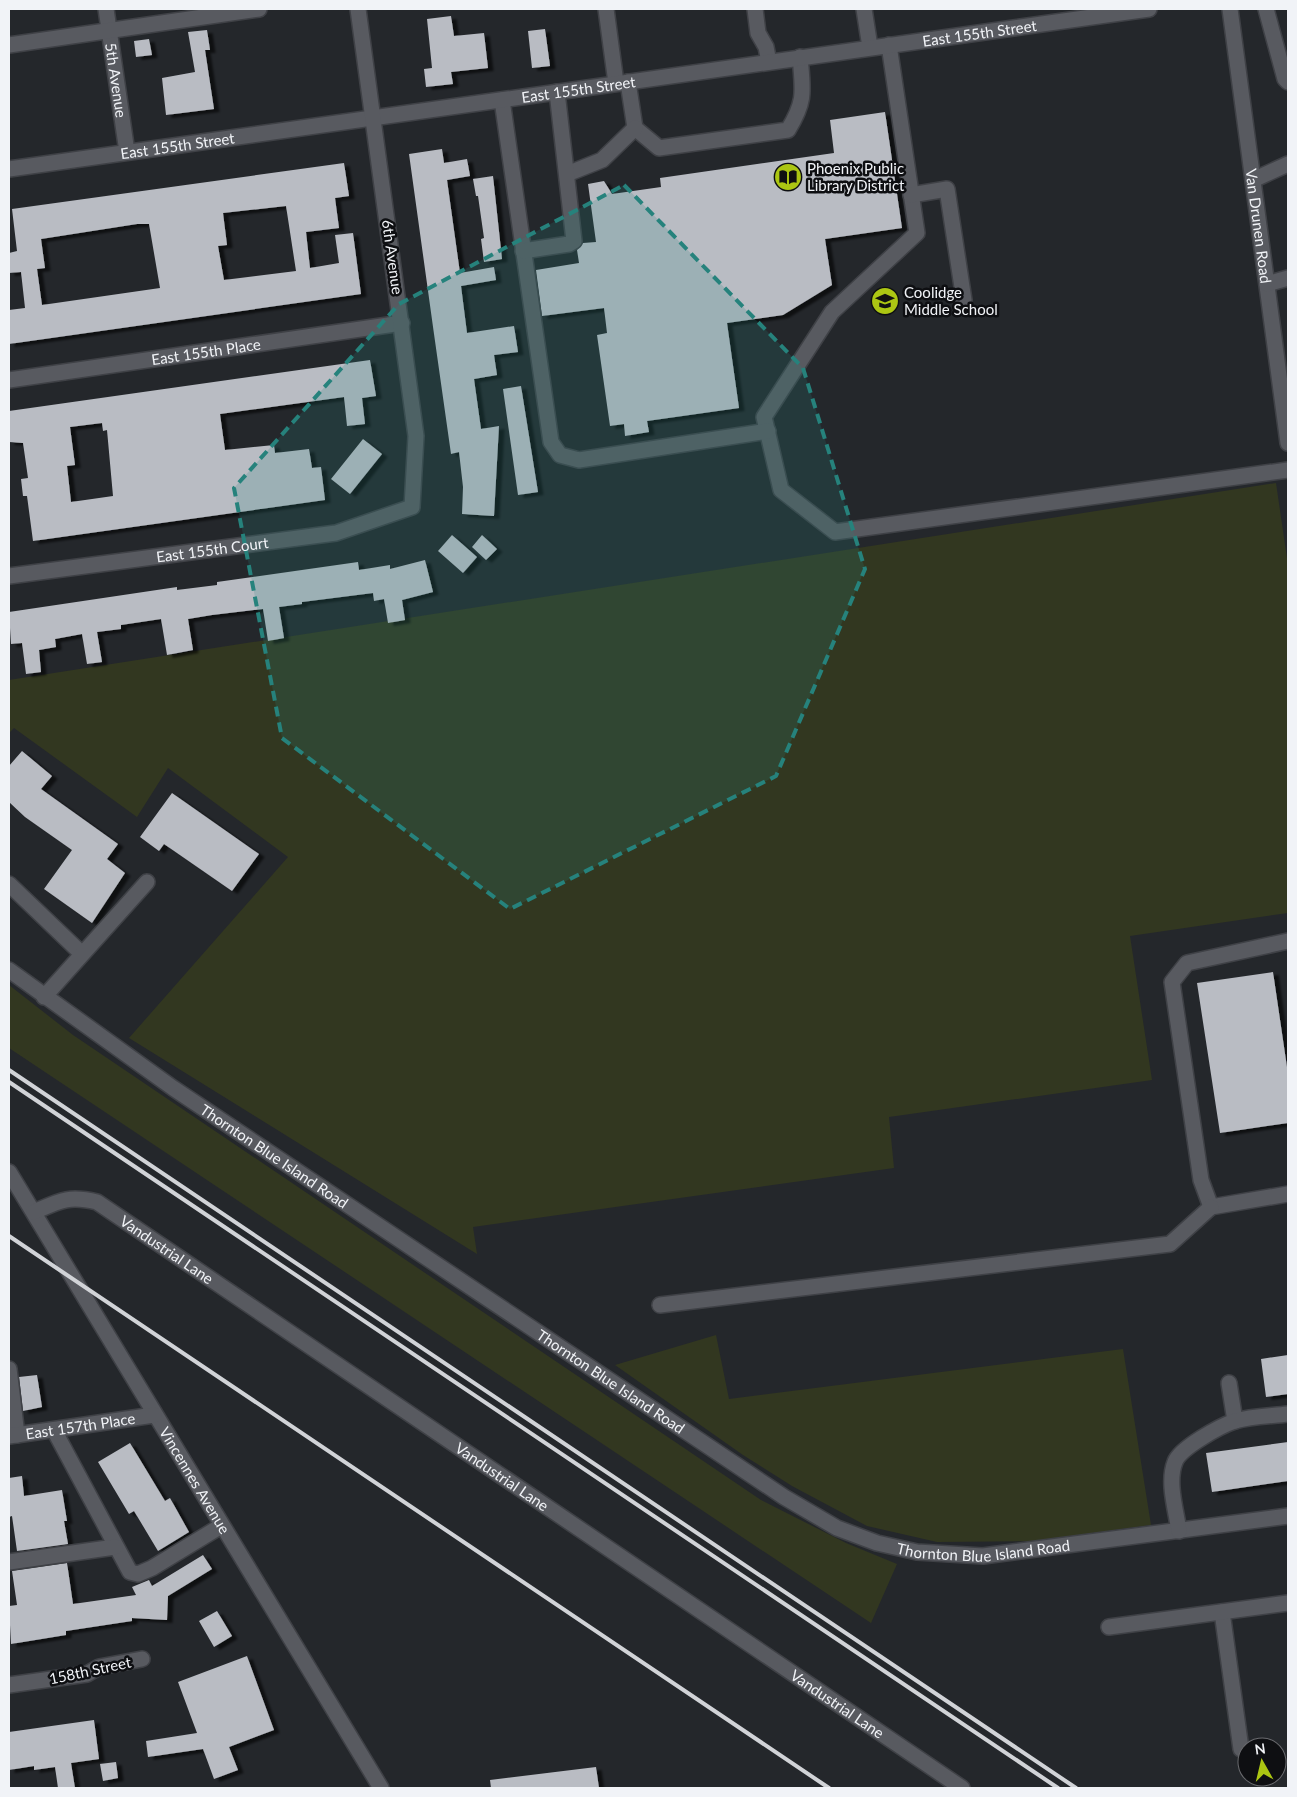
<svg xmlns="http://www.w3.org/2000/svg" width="1297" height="1797" font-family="Lato,sans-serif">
<defs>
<filter id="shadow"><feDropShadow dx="5.5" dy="3" stdDeviation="1" flood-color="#0009"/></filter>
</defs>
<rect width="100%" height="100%" fill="#24272b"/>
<!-- green -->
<path fill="#323720" d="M1276,483l12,82v348l-158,23 22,144 -263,37 5,51 -421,59 4,27 -348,-216 159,-181 -120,-89 -31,49 -123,-89 -5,5v-53z
M9,985l64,50 688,465 85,43 51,21 -26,59 -862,-575z
M716,1335l13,64 394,-50 28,176 -118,16 -96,1 -70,-16 -75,-40 -49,-31 -128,-90z"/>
<!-- building -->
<path fill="#b9bcc3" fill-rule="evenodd" filter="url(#shadow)" d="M451,16l3,20 30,-3 4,35 -37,4 2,12 -27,3 -2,-18 8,-1 -5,-49z
M545,29l5,37 -18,2 -4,-37z
M207,30l3,20h-5l9,59 -48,6 -4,-37 33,-6 -7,-40z
M149,39l3,16 -16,2 -2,-16z
M885,112l17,116 -77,11 7,46 -49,30 -56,8 12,85 -92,13 2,11 -24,4 -1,-12 -14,2 -13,-91 10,-2 -3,-25 -62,8 -6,-46 43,-7 -2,-13 6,-7 13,-1 -8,-58 16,-3 8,13 49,-7 -1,-9 174,-25 -4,-33z
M442,149l2,14 23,-4 3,17 -23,4 13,93 34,-6 2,13 -35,6 6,47 47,-7 4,26 -24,3 3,20 -23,4 7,50 18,-3 -5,90 -32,-2 1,-27 -4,-35 -8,2 -17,-120 -25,-180z
M344,163l5,33 -14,2 4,30 -33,4 4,36 29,-5 -4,-28 18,-2 8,61 -352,50v-34l16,-2 -4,-36 -12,1v-20l8,-2 -5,-42zM286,206l10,65 -72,9 -6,-34 9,-1 -4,-32zM137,224h12l11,64 -118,17 -5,-36 8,-1 -4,-29z
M493,176l9,83 -18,3 -3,-23 3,-1 -6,-42h-2l-3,-17z
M370,360l6,36 -14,2 3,26 -18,2 -3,-29 -124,17 5,36 49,-5 1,8 34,-4 3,19 9,-1 4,33 -292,41 -6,-45h-4l-2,-17 7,-1 -5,-35 -14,-1v-31zM102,423l1,8 4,-1 6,66 -42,6 -4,-36 8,-1 -5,-38z
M521,386l17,106 -20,3 -15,-106z
M363,439l19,15 -32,40 -19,-15z
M452,535l25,22 -14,16 -25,-22z
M482,535l15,14 -11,11 -14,-13z
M425,560l8,32 -31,8 3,20 -17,3 -4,-24 -10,2 -1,-8 -71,9v2l-23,3 5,31 -16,3 -5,-32 -51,6 -24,4 5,31 -26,5 -6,-36 -40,6v4l-24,3 5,30 -15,2 -5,-30 -27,5 1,8 -17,3 2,22 -15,2 -4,-31 -11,1 -2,-32 168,-25v3l40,-5v-3l141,-20 1,8 31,-5v4z
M22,751l30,25 -11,13 77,55 -11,15 18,14 -33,50 -48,-34 28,-39 -47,-33 -16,-15v-36z
M172,793l87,61 -27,37 -68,-47 -5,7 -19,-14z
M1273,972l15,102v49l-68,10 -23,-150z
M1288,1355v39l-22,3 -5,-38z
M37,1375l5,32 -19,4 -4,-34z
M1288,1442v39l-76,11 -6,-39z
M130,1443l35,58 5,-3 19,34 -31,19 -24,-40 -5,3 -31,-52z
M22,1476l2,20 38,-6 5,31h-3l4,23 -51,7 -5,-35 -3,1v-39z
M203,1555l9,14 -44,27 -1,24 -35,-2v3l-66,10v4l-55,9 -2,-38 8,-1 -5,-34 55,-8 6,41 63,-9 -4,-8 17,-7 3,6z
M217,1611l15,25 -18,11 -15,-26z
M247,1656l27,74 -45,17 9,23 -24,9 -11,-30 -55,8 -2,-16 51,-8 -19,-51z
M94,1720l5,39 -28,4 4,25h-17l-3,-21 -21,3v-4l-25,4v-38z
M116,1762l2,16 -15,3 -3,-17z
M596,1767l3,21h-108l-1,-8z"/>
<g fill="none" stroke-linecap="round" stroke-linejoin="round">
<!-- minor casing -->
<g stroke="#3f4146" stroke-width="18">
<g id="minor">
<path id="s1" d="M106,9l21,143"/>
<path d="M606,9l10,74"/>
<path d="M755,9l3,24 8,14 3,15"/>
<path d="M864,9l6,38"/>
<path id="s2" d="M1230,9l58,434"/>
<path d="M1266,9l19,70 3,3"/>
<path d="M9,45l250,-36"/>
<path d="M889,45l28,188 -85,79 -68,105 17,73 54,42 453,-62"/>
<path d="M628,82l7,46 24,20 129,-18c18,-29 15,-39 12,-73"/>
<path d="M502,100l49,342 9,13 19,5 189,-29"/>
<path id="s3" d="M9,169l1140,-160"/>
<path d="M567,174l35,-14 33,-32"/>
<path d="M1253,180l35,-16"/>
<path d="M911,195l36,-6 17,111"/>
<path d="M523,251l46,-7 5,-3 -17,-149"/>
<path d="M1267,284l21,-6"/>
<path id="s4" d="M9,380l393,-57"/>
<path id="s5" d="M9,576l327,-43 76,-26 4,-71 -58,-427"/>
<path d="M9,884l72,69"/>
<path d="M1288,941l-101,22 -15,19 29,198 10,27 77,-13"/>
<path id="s6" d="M9,970l164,118 611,409 53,31 40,15 40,9 66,4 305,-40"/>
<path d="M44,997l103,-115"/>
<path id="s7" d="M9,1172l372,616"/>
<path id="s8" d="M34,1212c25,-11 34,-17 63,-10l865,586"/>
<path d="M660,1305l510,-61 41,-37"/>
<path d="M9,1369l8,66"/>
<path d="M1229,1383l6,38"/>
<path d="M54,1430l76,142 8,2 14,-6 69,-42"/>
<path id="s9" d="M9,1436l145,-21"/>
<path d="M1179,1531c-3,-21 -12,-49 -4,-69 5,-14 45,-36 60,-41 16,-5 36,-5 53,-7"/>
<path d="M9,1562l106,-15"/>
<path d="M1222,1612l19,137"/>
<path d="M1109,1627l179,-24"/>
<path d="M9,1685l78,-11 12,-7 43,-8"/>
</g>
</g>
<!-- minor -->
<use href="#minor" stroke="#585a60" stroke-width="15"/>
<!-- rail -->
<path stroke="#d1d3d7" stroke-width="4" d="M9,1070l1067,718
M9,1082l1049,706
M9,1236l820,552"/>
</g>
<!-- marked area -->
<path fill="#26827c" fill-opacity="0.2" stroke="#26827c" stroke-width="4" stroke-dasharray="10 6" stroke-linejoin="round" d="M624,185l179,183 62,201 -89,207 -266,133 -228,-171 -48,-250 165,-184z"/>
<!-- icons -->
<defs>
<g id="library-disc" transform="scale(1.4375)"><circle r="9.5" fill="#acc613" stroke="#0e0f12"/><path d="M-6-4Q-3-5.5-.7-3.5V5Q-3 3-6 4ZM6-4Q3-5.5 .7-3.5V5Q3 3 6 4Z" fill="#111"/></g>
<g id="school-disc" transform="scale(1.4375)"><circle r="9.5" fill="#acc613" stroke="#0e0f12"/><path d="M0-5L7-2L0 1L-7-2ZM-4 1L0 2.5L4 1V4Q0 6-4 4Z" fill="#111"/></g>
</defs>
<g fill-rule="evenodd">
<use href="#library-disc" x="788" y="177"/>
<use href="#school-disc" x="885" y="301"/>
</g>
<g text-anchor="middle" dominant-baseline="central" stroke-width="5" stroke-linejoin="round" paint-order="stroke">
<!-- street labels -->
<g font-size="15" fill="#f1f3f7" stroke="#0e0f12">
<text stroke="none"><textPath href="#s3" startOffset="980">East 155th Street</textPath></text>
<text stroke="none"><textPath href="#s1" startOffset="72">5th Avenue</textPath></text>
<text stroke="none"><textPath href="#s3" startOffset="575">East 155th Street</textPath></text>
<text stroke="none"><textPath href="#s3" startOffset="170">East 155th Street</textPath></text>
<text stroke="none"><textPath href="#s2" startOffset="219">Van Drunen Road</textPath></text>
<text transform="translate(393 257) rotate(82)">6th Avenue</text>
<text stroke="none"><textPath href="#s4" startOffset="199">East 155th Place</textPath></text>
<text stroke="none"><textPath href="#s5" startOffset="205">East 155th Court</textPath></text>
<text stroke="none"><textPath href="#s6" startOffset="324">Thornton Blue Island Road</textPath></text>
<text stroke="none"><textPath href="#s8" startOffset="150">Vandustrial Lane</textPath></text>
<text stroke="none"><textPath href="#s6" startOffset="729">Thornton Blue Island Road</textPath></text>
<text stroke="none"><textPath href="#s9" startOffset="72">East 157th Place</textPath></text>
<text stroke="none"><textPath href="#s8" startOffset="555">Vandustrial Lane</textPath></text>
<text stroke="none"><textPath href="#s7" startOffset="360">Vincennes Avenue</textPath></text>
<text stroke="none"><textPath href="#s6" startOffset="1149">Thornton Blue Island Road</textPath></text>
<text transform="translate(90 1670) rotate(-12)">158th Street</text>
<text stroke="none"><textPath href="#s8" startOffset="960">Vandustrial Lane</textPath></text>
</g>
<!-- poi labels -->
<g font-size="15" fill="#f1f3f7" stroke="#0e0f12" text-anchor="start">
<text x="807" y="168">Phoenix Public<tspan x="807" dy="17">Library District</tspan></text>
<text x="904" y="292">Coolidge<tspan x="904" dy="17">Middle School</tspan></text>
</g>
</g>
<!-- border -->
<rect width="1297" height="1797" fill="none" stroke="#f1f3f7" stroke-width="20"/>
<!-- north arrow -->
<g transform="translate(1262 1762) rotate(352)"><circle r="24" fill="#0e0f12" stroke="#696a6e"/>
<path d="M0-4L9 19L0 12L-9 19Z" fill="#acc613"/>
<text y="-8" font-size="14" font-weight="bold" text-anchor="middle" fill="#f1f3f7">N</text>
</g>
</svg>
